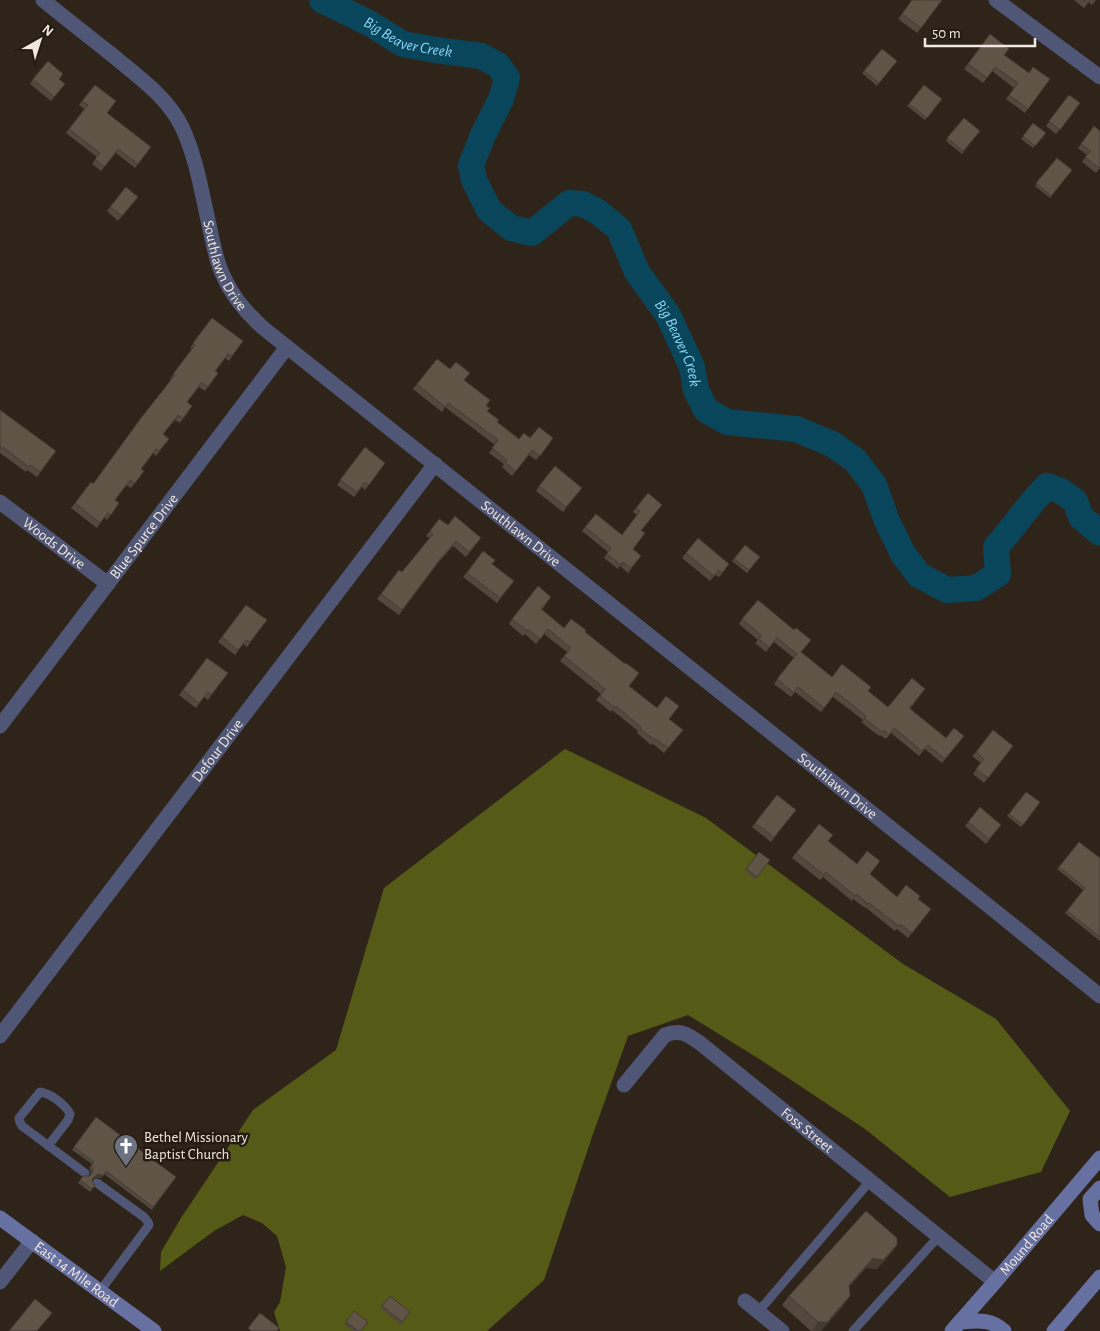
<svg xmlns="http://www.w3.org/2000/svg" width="1100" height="1331" font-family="'Alegreya Sans',sans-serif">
<rect width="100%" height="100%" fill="#2f2419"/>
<!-- forest -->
<path fill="#555b17" d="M565,749l141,69 197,146 93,55 74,92 -29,61 -91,25 -85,-68 -104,-69 -73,-45 -60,21 -35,98 -49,146 -57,51h-207l-6,-19 6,-10 6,-35 -9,-31 -15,-13 -19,-8 -29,16 -54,40 1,-19 20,-34 72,-108 83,-60 48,-162z"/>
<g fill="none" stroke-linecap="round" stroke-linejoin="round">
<!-- river -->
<path stroke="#09465b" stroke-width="26" id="s1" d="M322,0l47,23 34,21 33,6 45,6 17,9 9,13 -6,21 -18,36 -12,30 3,15 15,30 22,18 21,5 37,-30 14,1 15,8 21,17 18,43 31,43 24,52 4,23 10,20 21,12 69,7 36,15 23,16 19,25 13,36 16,33 16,21 28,15 29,-2 22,-14 -2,-27c18,-20 32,-42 51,-61l14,5 14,10 6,16 19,16"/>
<!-- lane -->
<path stroke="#505675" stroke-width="9" d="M48,1146l20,-26 2,-6c-4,-9 -20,-21 -30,-22l-21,26c0,3 1,5 3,8l63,47
M97,1183l47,34 4,5 1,3 -49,66
M758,1312l112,-131
M853,1331l86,-95"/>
<!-- street -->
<g stroke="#505675" stroke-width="15">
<path id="s2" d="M43,0c22,18 45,36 68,54 26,22 56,42 71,73 15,32 20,68 28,102 3,14 6,31 12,44 10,23 22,37 40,54l733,584 105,85"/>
<path d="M996,0l104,77"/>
<path id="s3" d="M0,502l108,82"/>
<path id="s4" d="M0,726l287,-379"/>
<path id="s5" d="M0,1036l435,-572"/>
<path id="s6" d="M624,1085l41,-50c15,-6 22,-1 35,8l295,239"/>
<path d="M0,1282l32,-41"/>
<path d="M745,1301l37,30"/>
</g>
<!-- secondary -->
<g stroke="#6771a1" stroke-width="15">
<path d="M1100,1188l-10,11 2,16 8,9"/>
<path id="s7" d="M0,1218l154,113"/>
<path d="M960,1322c17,-1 30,-4 44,9"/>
<path id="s8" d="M952,1331l43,-49 105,-124"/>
<path d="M1054,1331l46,-54"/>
</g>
</g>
<!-- wall -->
<path fill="#53483d" d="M912,0h30l-25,33 -19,-14z
M1074,0h22l-4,5 -3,-3 -5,6z
M990,34l14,21 25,18 21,6 -25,34 -19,-14 8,-11 -22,-17 -9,12 -19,-14z
M882,49l15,12 -20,25 -15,-13z
M33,79h27l2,9 -11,13 -21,-17z
M924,85l18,14 -17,21 -18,-14z
M1069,95l11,8 -24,31 -10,-8z
M82,101l25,12 44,34 -16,21 -19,-15 -15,18 -9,-7 5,-7 -31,-24 18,-24 -5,-4z
M964,118l16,13 -18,23 -16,-13z
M1033,123l13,10 -13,15 -12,-9z
M1094,126l6,42 -4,5 -14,-11 5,-7 -9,-7z
M1057,158l15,12 -22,28 -15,-12z
M134,201l-16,20 -11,-10 3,-4z
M212,318l31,23 -14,20 -4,-3 -9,13 2,2 -13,18 -6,-4 -12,15 2,9 -9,12 -5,-3 -12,14 6,5 -13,17 -3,-3 -12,16 3,2 -13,17 -5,-3 -11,15 4,3 -12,17 -3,-3 -7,11 -26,-20 20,-26 2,2 78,-104 -1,-1 22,-30 -2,-1z
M464,380l22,26 1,5 10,11 22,17 11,-1 20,5 -14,17 -7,-5 -17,21 -10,-9 2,-3 -15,-11 6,-8 -50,-38 -3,5 -29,-23 4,-5z
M0,410l56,41 -19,26 -10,-7 -1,2 -26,-19z
M365,447l20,16 -20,27 -3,-3 -8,10 -17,-12z
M539,486l43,2 -19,24 -27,-21z
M662,505l-20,25 -9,20 8,6 -13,17 -8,-7 -2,3 -14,-11 4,-6 -26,-21 3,-4 37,8 15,-20 -4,-3 3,-4z
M439,519l9,6 30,17 -12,15 -13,-11 -15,17 -39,52 -22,-16 22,-29 3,2 28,-34 -4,-2z
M745,545l15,12 -13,16 -15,-12z
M483,551l9,13 22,17 -17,22 -34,-26z
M686,553l40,16 -7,8 -4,-2 -5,6 -28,-23z
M551,597l-9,13 22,18 21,4 40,32 14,9 -10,13 28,22 22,-2 -10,13 14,11 -19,23 -11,-9 -2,1 -14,-12 1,-2 -26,-21 -1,2 -15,-12 5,-6 -41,-33 7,-9 -23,-18 -8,10 -11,-10 -2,2 -14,-12 3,-5z
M246,605l21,15 -20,27 -4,-3 -8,11 -17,-13z
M742,619l66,25 -7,8 31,25 36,14 20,16 37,-18 -15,20 36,29 15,2 -19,23 -17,-14 -6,7 -28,-23 -5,6 -6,-4 -1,1 -18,-14 2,-2 -30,-23 -12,15 -26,-20 -4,5 -17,-13 20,-26 -20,-16 -8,10 -11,-9 3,-3 -19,-16z
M207,658l21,15 -20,27 -4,-3 -8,11 -17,-13z
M1009,751l-25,32 -11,-9 8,-11 -9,-7 4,-4z
M1026,792l14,10 -19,25 -14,-11z
M777,795l19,15 -25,32 -19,-15z
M968,822l30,7 -12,15 -21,-18z
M828,841l29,23 23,-3 -10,13 27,23 21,2 13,10 -23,29 -11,-9 -2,2 -30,-24v1l-12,-9 -1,2 -29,-24 -3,3 -28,-22 4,-5z
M1079,842l21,16v83l-35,-28 18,-23 -26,-21z
M759,852l11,8 -15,19 -10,-8z
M96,1117l80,60 -24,33 -48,-36 -3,4 -4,-1 -4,2 -1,1 3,6 -5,6 -12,-9 5,-7h6l1,-1 1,-4 -2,-3 3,-4 -20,-14z
M897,1245l-7,9 -13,15 -11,-1 -17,19 -6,19 -22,25h-10l-29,-26 7,-9z
M390,1296l20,16 -9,13 -21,-17z
M346,1322l15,9h-8l-9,-7z"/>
<!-- shaded-wall -->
<path fill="#433b32" d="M99,1174l4,2 -2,2 -4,-1 -5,2 2,-2z
M897,1245l-7,9 -13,15 -11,-1 -24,26 7,-9 24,-27z
M850,1296l-7,10 -22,25h-9l6,-9z"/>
<!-- building -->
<path fill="#605447" stroke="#433b32" d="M912,0h30l-21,28 -19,-14z
M1083,0h7l-2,3z
M990,34l19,15 -5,6 25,18 4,-6 17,12 -22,30 -19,-14 9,-12 -23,-16 -8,11 -19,-14z
M882,49l15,12 -18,22 -15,-12z
M48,61l15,13 -4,5 6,5 -11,13 -21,-18z
M95,85l21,16 -9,12 44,34 -13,17 -20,-15 -14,18 -9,-8 5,-6 -31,-24 19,-24 -6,-4z
M924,85l18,14 -15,19 -18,-14z
M1069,95l11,8 -20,27 -11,-9z
M964,118l16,13 -17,20 -16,-13z
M1033,123l13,10 -11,13 -12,-10z
M1094,126l6,5v36l-1,1 -14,-11 6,-6 -10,-7z
M1057,158l15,12 -21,26 -15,-13z
M126,187l12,10 -16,19 -12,-9z
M212,318l31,23 -11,15 -4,-2 -13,17 3,2 -10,14 -6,-5 -15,20 5,4 -9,12 -5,-3 -15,19 6,5 -10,12 -3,-2 -15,20 3,2 -9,12 -5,-3 -15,20 4,3 -8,12 -3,-2 -8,10 -25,-20 16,-21 2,2 48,-66 34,-43 -2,-1 22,-29 -2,-2z
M437,359l13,10 6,-7 14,11 -6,7 26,20 -4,6 4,2 -3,3 12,9 -2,2 22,17 5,-6 6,5 9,-11 14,11 -13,18 -8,-6 -16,21 -11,-8 2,-3 -15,-12 6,-8 -50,-37 -3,4 -28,-23z
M0,410l56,41 -16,21 -9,-7 -2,2 -26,-20 -1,2 -2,-2z
M365,447l20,16 -16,22 -4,-3 -8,10 -17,-12z
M555,466l27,22 -16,19 -27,-21z
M648,493l14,12 -21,25 4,3 -12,16 8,7 -10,12 -8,-6 -2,3 -14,-11 4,-6 -26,-21 11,-13 26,21 18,-24 -4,-3z
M455,516l26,22 -12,14 -13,-11 -15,17 -39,52 -21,-16 18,-24 3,2 31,-38 -3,-3 9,-12 9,6z
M698,538l31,26 -7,9 -3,-3 -5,6 -28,-23z
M745,545l15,12 -11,13 -15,-11z
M483,551l12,9 -3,4 22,17 -14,17 -33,-25z
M538,586l13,11 -10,12 23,19 7,-9 15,11 -1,2 40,32 1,-1 13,10 -10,13 28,22 9,-12 13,10 -10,13 14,11 -15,18 -12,-9 -1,1 -15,-11 1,-2 -25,-21 -2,1 -14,-11 5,-7 -41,-33 7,-8 -23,-19 -8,10 -12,-10 -1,2 -15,-12z
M758,600l36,30 2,-2 15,12 -10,12 31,25 10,-13 29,23 -3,4 20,16 24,-29 13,11 -16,19 37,30 8,-10 10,8 -19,23 -17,-14 -6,6 -28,-23 -5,7 -5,-5 -2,2 -18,-14 2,-2 -30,-24 -12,16 -26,-21 -4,6 -17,-14 20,-25 -20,-16 -8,9 -10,-8 2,-4 -19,-16z
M246,605l21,15 -17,22 -4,-2 -8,10 -16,-13z
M207,658l21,15 -17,22 -3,-3 -9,11 -16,-13z
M993,730l20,16 -25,32 -12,-9 8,-10 -8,-7z
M1026,792l14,10 -17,23 -14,-11z
M777,795l19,15 -22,27 -19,-14z
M980,807l21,18 -12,14 -21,-17z
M819,824l14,11 -5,6 29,23 10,-13 13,10 -10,13 27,23 9,-12 14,11 -2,3 13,10 -19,24 -12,-9 -1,2 -30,-23 -1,1 -11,-10 -2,2 -29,-24 -2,3 -28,-22z
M1079,842l21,16v79l-33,-26 18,-23 -26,-21z
M759,852l11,8 -13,17 -11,-8z
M96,1117l80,60 -23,30 -47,-36 -3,5 -4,-2 -5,3 -2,3 3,6 -3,3 -12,-9 3,-4h6l3,-2 1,-5 -2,-3 3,-4 -20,-15z
M866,1211l31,27v7l-14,15 -10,-2 -24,27 1,11 -23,26h-9l-29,-26z
M390,1296l20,16 -8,10 -20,-16z
M35,1299l17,14 -15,18h-28z
M354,1311l14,11 -7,9h-3l-12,-9z
M260,1313l19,15 -2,3h-26l-3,-3z"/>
<!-- icons -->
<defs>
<g id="church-pin" transform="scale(1.25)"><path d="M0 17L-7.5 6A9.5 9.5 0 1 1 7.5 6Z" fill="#6b7280" stroke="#251b10"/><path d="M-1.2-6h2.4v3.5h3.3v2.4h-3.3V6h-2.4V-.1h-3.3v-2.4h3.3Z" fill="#fff"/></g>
</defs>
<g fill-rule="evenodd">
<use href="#church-pin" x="126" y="1146"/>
</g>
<g text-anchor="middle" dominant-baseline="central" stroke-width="5" stroke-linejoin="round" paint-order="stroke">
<!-- street labels -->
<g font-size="15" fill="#f0e9e1" stroke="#251b10">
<text stroke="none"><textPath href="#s2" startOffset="335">Southlawn Drive</textPath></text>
<text stroke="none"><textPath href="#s2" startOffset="740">Southlawn Drive</textPath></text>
<text stroke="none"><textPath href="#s4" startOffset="238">Blue Spurce Drive</textPath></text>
<text stroke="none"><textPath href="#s3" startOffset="68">Woods Drive</textPath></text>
<text stroke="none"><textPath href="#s5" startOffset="359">Defour Drive</textPath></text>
<text stroke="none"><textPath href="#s2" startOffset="1145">Southlawn Drive</textPath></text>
<text stroke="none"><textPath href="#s6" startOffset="241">Foss Street</textPath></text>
<text stroke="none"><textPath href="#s8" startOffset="114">Mound Road</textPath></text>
<text stroke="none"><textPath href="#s7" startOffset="95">East 14 Mile Road</textPath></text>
</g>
<!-- poi labels -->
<g font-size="15" fill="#f0e9e1" stroke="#251b10" text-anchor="start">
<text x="144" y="1137">Bethel Missionary<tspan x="144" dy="17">Baptist Church</tspan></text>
</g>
<!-- water labels -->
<g font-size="16" font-style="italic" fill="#8bd4f4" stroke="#251b10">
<text stroke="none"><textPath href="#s1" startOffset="95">Big Beaver Creek</textPath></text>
<text stroke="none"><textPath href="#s1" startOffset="635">Big Beaver Creek</textPath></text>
</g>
</g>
<!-- north arrow -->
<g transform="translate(40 40) rotate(39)" stroke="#251b10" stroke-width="4" paint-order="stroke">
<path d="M0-4L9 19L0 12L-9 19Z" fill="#f0e9e1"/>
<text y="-8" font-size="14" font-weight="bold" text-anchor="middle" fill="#f0e9e1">N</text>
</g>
<!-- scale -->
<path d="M925 38v8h110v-8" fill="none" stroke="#f0e9e1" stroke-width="2.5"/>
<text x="932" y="38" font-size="15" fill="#f0e9e1" stroke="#251b10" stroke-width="4" paint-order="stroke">50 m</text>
</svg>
